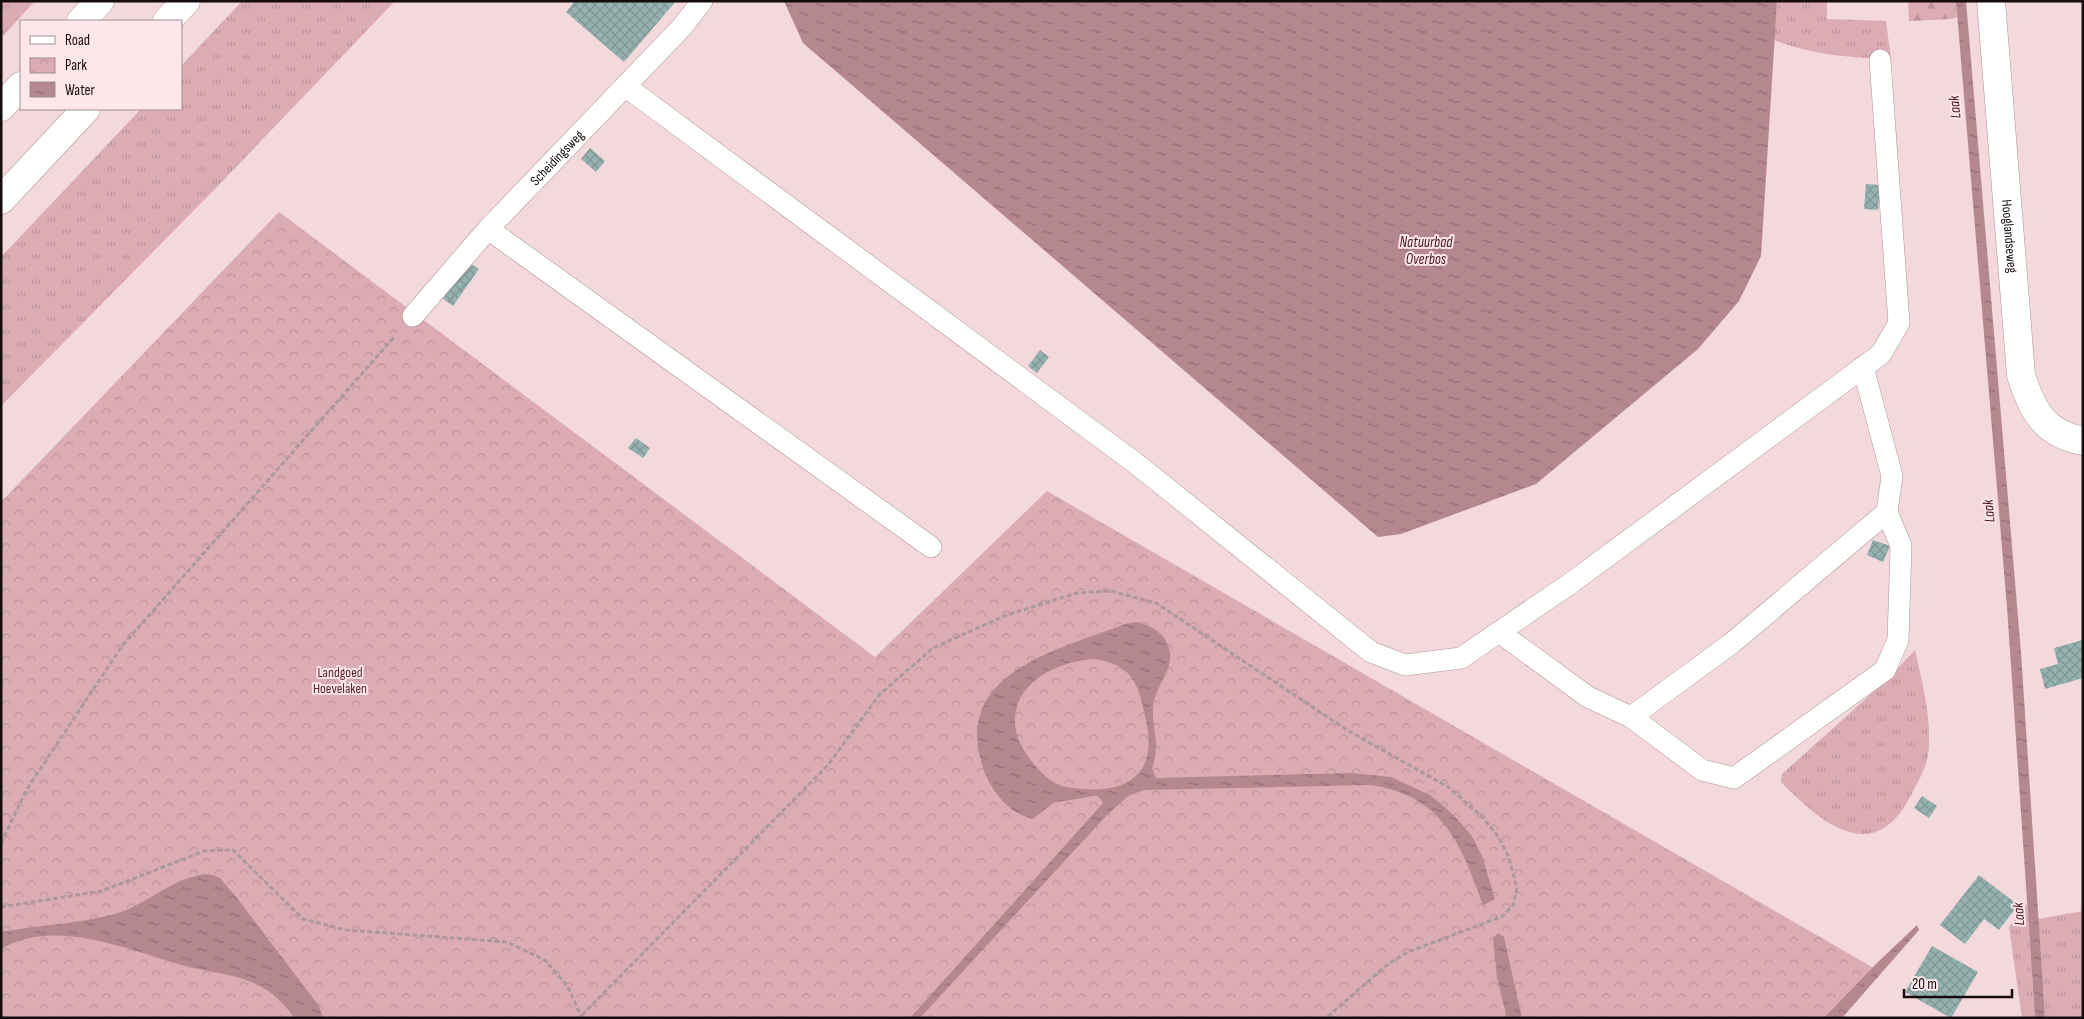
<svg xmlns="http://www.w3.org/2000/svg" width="2084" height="1019" font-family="'Sofia Sans Condensed',sans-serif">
<defs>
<pattern id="grass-tufts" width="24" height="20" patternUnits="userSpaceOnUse" patternTransform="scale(1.25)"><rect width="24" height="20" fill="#dcacb4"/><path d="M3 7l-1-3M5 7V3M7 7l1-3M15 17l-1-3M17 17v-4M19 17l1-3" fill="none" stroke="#bc939a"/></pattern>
<pattern id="forest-firs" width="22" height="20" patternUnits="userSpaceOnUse" patternTransform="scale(1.25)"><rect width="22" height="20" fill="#dcacb4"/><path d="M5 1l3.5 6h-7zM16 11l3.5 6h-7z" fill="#bc939a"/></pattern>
<pattern id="park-crowns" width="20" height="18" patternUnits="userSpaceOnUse" patternTransform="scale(1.25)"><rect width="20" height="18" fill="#dcacb4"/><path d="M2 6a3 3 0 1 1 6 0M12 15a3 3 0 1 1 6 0" fill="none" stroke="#bc939a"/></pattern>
<pattern id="water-ripples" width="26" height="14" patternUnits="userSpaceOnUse" patternTransform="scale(1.25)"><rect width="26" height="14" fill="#b5878f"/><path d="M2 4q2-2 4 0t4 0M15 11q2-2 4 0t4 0" fill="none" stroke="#926d73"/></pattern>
<pattern id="building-cross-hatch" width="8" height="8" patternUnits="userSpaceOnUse" patternTransform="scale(1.25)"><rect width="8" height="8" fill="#95b1b0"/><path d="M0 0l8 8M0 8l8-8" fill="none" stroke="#809796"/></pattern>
</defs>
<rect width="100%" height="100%" fill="#f3d8dc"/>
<!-- grass -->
<path fill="url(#grass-tufts)" d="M1,1h34l-34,37z
M242,1h153l-179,187 -215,218v-149l140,-148h40v-43z
M1777,1h50v18l59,2 5,38c-39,-1 -81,-4 -117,-19z
M1915,650c7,31 15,62 14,94 0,20 -10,36 -19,53 -37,71 -90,25 -129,-15l1,-8 108,-97z
M2027,904l8,114h-13l-13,-91z
M2083,911v107h-38l-7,-99z"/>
<!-- forest -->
<path fill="url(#forest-firs)" d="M1908,1h48l1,16 -5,2 -43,2z"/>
<!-- park -->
<path fill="url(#park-crowns)" d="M279,212l596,445 172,-166 830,479 -43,48h-1833v-516z"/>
<!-- water -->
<path fill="url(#water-ripples)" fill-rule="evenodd" d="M784,1h993l-16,255 -22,45 -41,48 -162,135 -135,50 -23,3 -575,-494z
M1956,1h10l55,652 24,365h-10l-28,-411z
M1137,622c14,4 23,8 30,21 12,24 -13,42 -14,65 -1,25 8,33 -1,61l4,9 195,-5 40,4 39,18 16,13 15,15 12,15 9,18 13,43 -12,6c-22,-62 -41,-110 -113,-120l-226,5 -16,6 -22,20 -186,202h-10l193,-215 -5,-7h-5l-40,7 -20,16c-22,-4 -40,-26 -48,-46 -38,-99 70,-122 140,-149zM1094,659c14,2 28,6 37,18 8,11 11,25 14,39 16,62 -22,81 -78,71 -14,-2 -24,-12 -33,-23 -47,-55 0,-101 60,-105z
M209,874l11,4 17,20 82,108 4,12h-28c-9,-11 -18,-22 -30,-29 -22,-14 -51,-16 -76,-22 -57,-15 -132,-51 -188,-18v-17c37,-7 77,-8 114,-18 32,-9 60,-39 94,-40z
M1917,925l2,5 -77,88h-18l53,-55z
M1498,933l6,4 18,81h-15l-10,-40 -4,-40z"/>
<!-- building -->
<path fill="url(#building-cross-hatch)" d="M575,1h101l-52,61 -58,-50z
M590,148l15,13 -9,11 -15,-13z
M1866,184l14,1 -2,25 -14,-1z
M464,259l15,10 -26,37 -15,-11z
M1040,350l9,7 -12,16 -9,-7z
M636,438l14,10 -7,10 -15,-10z
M1873,540l17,6 -7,16 -16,-7z
M2083,640v38l-38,11 -5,-20 18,-5 -4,-16z
M1922,796l15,10 -8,12 -15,-10z
M1979,875l39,30 -19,25 -15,-11 -19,25 -25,-19z
M1932,946l46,26 -27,46 -46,-26z"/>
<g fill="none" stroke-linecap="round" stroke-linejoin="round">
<!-- service casing -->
<g stroke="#ad9498" stroke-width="22">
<g id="service">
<path d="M625,86l509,376 237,190 34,13 56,-7 110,-75 310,-229 18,-31 -19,-263"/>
<path d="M488,229l443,318"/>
<path id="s1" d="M413,316l75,-87 194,-202 20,-26"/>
<path d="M1499,632l89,65 43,20 101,-74 155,-131 5,-36 -29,-109"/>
<path d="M1631,717l71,53 32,8 151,-108 13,-30 3,-94 -14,-34"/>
</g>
</g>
<!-- minor casing -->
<g stroke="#ad9498" stroke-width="29">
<g id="minor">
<path id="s2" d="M1991,1l30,374c11,35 23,59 62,66"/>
</g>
</g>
<!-- motorway casing -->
<g stroke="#ad9498" stroke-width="29">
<path id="motorway" d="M81,21l19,-20
M167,21l19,-20
M1,107l20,-21
M1,200l85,-91"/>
</g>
<!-- path -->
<path stroke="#ad989b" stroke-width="3" stroke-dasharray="5 2.5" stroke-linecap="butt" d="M1,843l26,-54 95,-143 273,-310
M1,907l101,-16 102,-40 29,-1 70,69 43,11 161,12 38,18 23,27 14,31
M582,1015l246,-250 52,-71 53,-46 71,-32 73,-23 34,-2 45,12 191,127 103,58 33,30 14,17 11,20 9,33 -4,17 -10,11 -95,36 -20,12 -62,54"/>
<!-- service -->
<use href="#service" stroke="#fff" stroke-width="21"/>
<!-- minor -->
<use href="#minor" stroke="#fff" stroke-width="28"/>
<!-- motorway -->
<use href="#motorway" stroke="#fff" stroke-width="28"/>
</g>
<g text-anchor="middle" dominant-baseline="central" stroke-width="4" stroke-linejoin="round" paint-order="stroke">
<!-- street labels -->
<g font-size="14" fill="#150c0e" stroke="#fde7ea">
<text stroke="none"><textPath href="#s1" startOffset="214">Scheidingsweg</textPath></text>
<text stroke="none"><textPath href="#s2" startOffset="236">Hooglandseweg</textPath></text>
</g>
<!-- park labels -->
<g font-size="14" fill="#5c2130" stroke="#fde7ea">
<text x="340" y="672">Landgoed<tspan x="340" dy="16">Hoevelaken</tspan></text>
</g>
<!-- water labels -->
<g font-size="15" font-style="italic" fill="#4b1222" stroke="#fde7ea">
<text transform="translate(1955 107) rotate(-95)">Laak</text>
<text x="1426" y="242">Natuurbad<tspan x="1426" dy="17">Overbos</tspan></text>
<text transform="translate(1989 511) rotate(-95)">Laak</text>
<text transform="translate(2019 914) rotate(-94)">Laak</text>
</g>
</g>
<!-- border -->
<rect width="2084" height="1019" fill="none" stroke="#150c0e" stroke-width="5"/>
<!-- legend -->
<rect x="20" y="20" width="162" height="90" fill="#fde7ea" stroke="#a08f92"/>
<rect x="30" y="36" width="25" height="8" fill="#ffffff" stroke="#a08f92"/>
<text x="65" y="45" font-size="15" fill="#150c0e">Road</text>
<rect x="30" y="58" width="25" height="15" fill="url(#park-crowns)" stroke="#a08f92"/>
<text x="65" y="70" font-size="15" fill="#150c0e">Park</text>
<rect x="30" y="82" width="25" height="15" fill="url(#water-ripples)" stroke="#a08f92"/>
<text x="65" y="95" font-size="15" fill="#150c0e">Water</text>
<!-- scale -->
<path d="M1904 989v8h108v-8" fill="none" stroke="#150c0e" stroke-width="2.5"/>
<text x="1912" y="989" font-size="15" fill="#150c0e" stroke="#fde7ea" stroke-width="4" paint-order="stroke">20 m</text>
</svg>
